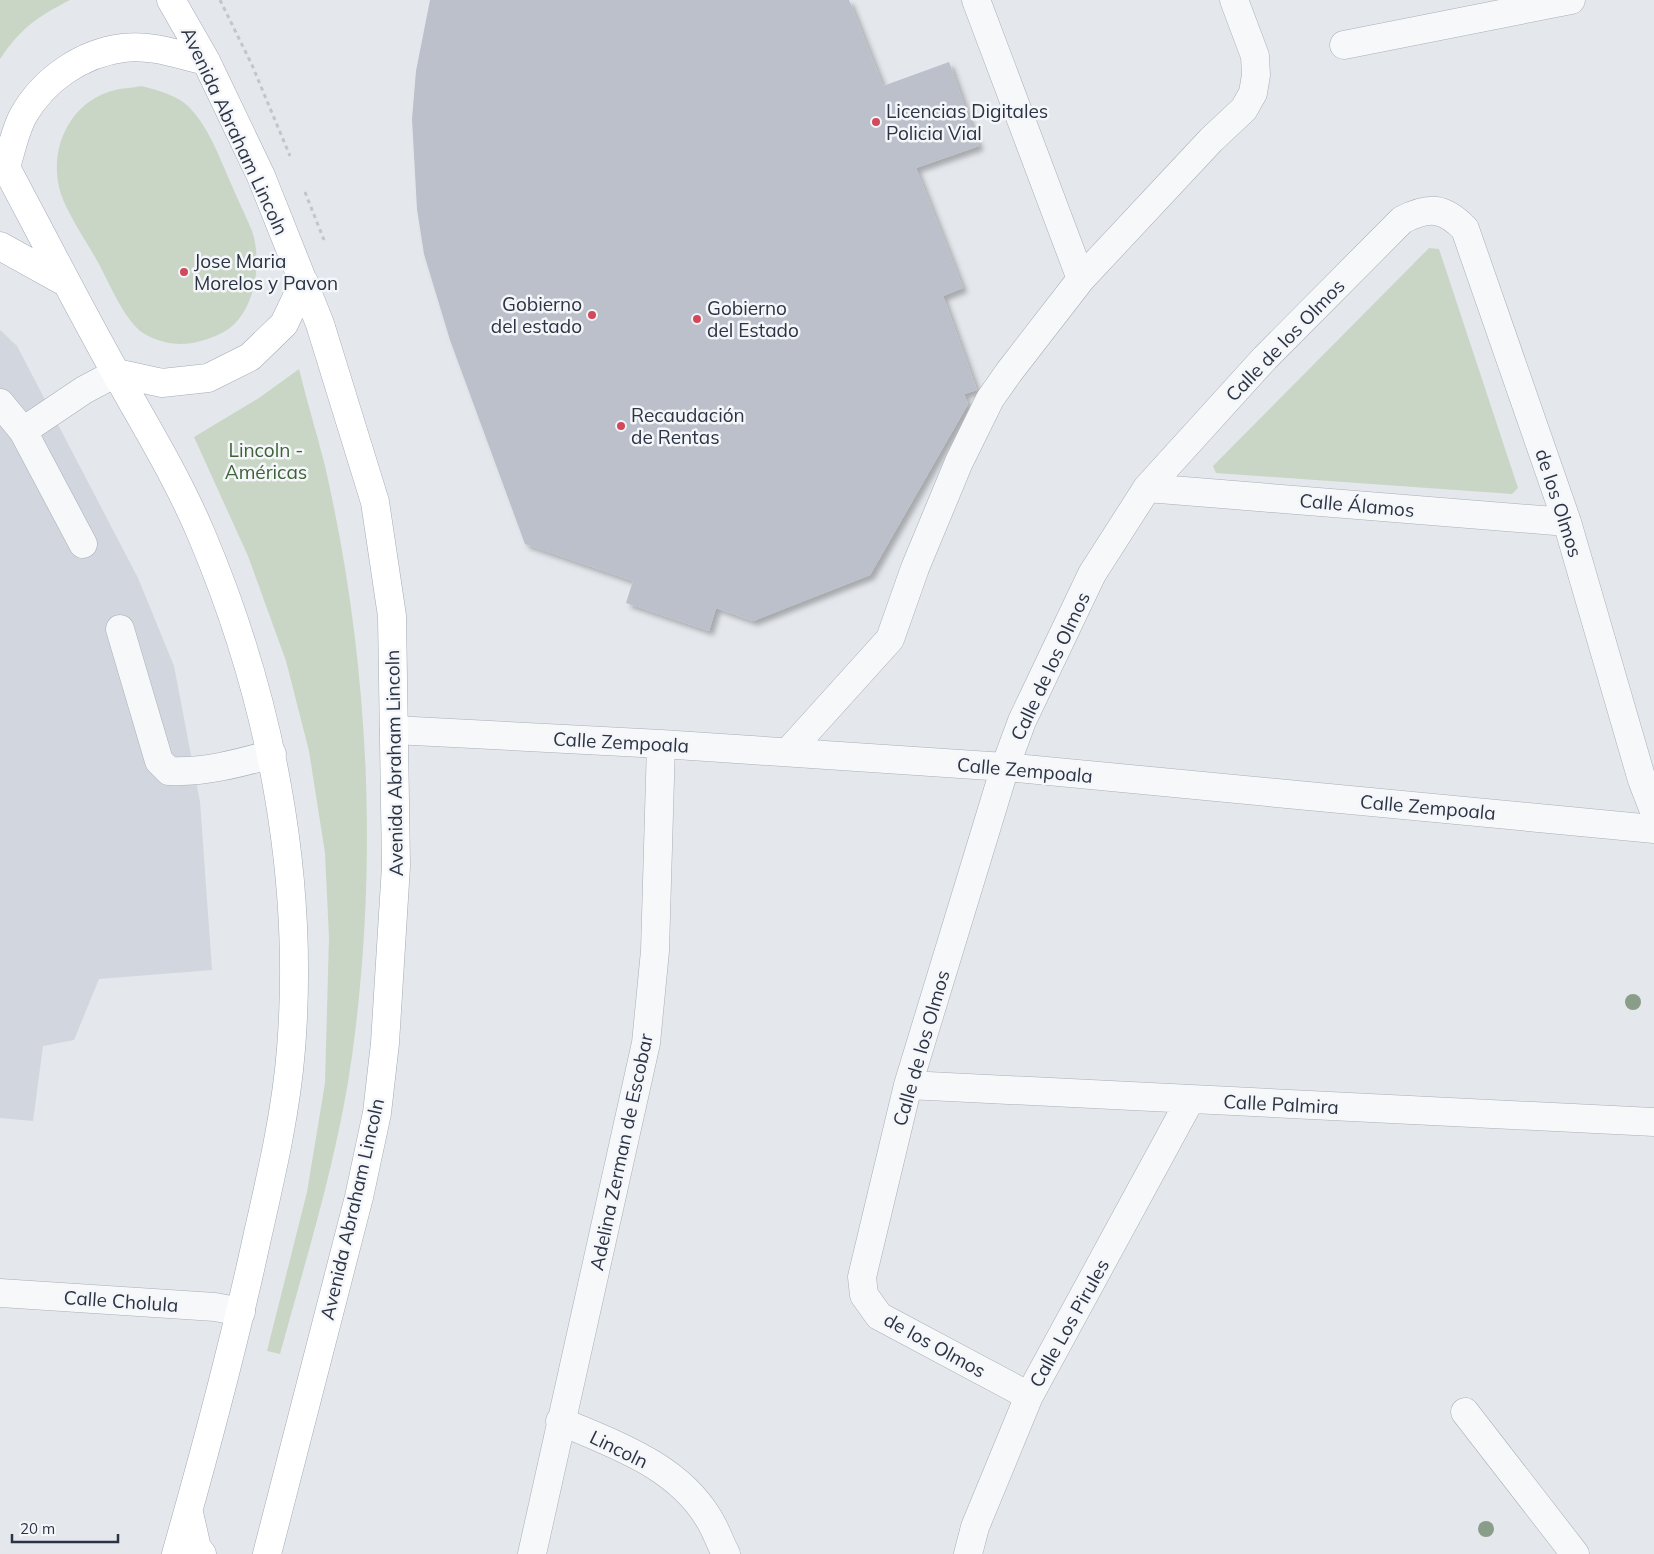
<svg xmlns="http://www.w3.org/2000/svg" width="1654" height="1554" font-family="Mulish,sans-serif">
<defs>
<filter id="shadow"><feDropShadow dx="4.5" dy="4.5" stdDeviation="2.5" flood-color="#0004"/></filter>
</defs>
<rect width="100%" height="100%" fill="#e4e7ec"/>
<!-- built -->
<path fill="#d2d6de" d="M0,330l17,16 121,232 36,88 26,136 12,168 -113,9 -25,61 -31,6 -10,75 -33,-3z"/>
<!-- green -->
<path fill="#c9d6c5" d="M0,0h70c-33,17 -49,28 -70,59z
M141,86c16,4 36,9 48,21 20,21 29,47 40,72 7,17 16,35 23,52 11,32 3,85 -30,102 -27,13 -52,16 -79,0 -18,-12 -34,-50 -44,-69 -11,-20 -31,-49 -38,-70 -14,-43 8,-93 54,-104 8,-2 18,-2 26,-4z
M1429,248l10,1 79,239 -6,6 -296,-21 -3,-7z
M299,369c8,33 18,65 26,97 44,192 54,395 27,590 -14,101 -45,199 -72,298l-13,-3 40,-159 18,-109 4,-146 -4,-84 -16,-102 -23,-90 -38,-105 -54,-119 65,-39z"/>
<!-- building -->
<path fill="#bbc0ca" filter="url(#shadow)" d="M430,0h419l34,86 66,-24 30,84 -63,22 47,120 -20,8 34,94 -13,4 4,10 -98,171 -117,46 -37,-13 -7,23 -83,-28 7,-22 -108,-37 -75,-204 -26,-86 -7,-45 -5,-90 4,-48z"/>
<g fill="none" stroke-linecap="round" stroke-linejoin="round">
<!-- minor casing -->
<g stroke="#a9aeb7" stroke-width="29">
<path id="minor" d="M976,0l105,279
M1344,45l227,-45
M0,403l23,28 60,113
M23,431l61,-41 32,-17
M1147,488l420,34
M120,629l39,132 10,10c34,2 71,-8 103,-17
M394,730l267,14 344,23 649,62
M788,752l102,-113 25,-71 44,-106 31,-63 19,-27 72,-93 130,-139 33,-31 9,-16 3,-18 -1,-19 -21,-56
M908,1085l746,37
M0,1293l215,14 26,5
M1029,1396l-150,-80 -15,-21 -2,-18 46,-192 97,-318 17,-46 70,-147 55,-86 118,-130 137,-138c27,-14 42,-13 63,9l102,293 75,258 12,31
M1465,1412l110,142
M560,1421c55,24 117,44 149,98 7,11 11,24 17,35
M532,1554l114,-511 9,-92 6,-207
M968,1554l7,-27 54,-131 161,-296"/>
</g>
<!-- major casing -->
<g stroke="#a3abb8" stroke-width="29">
<path id="major" d="M171,0l35,61 55,115 59,148 55,178 17,114 4,250 -11,177 -8,70 -18,84 -92,357
M0,156c36,68 71,136 108,203 32,58 68,115 94,177 68,161 103,338 89,513 -5,64 -20,127 -34,189 -23,106 -51,211 -81,316
M6,167c5,-16 9,-36 17,-51 20,-36 59,-63 100,-68 28,-4 57,7 83,13
M0,246l65,36
M116,373l46,10 46,-5 42,-21 34,-33 20,-42
M189,1513l8,35 5,6"/>
</g>
<!-- path -->
<path stroke="#c2c5cb" stroke-width="3" stroke-dasharray="4 4" stroke-linecap="butt" d="M220,0l32,65 38,91
M305,192l19,48"/>
<!-- minor -->
<use href="#minor" stroke="#f7f8fa" stroke-width="28"/>
<!-- major -->
<use href="#major" stroke="#fff" stroke-width="28"/>
</g>
<!-- trees -->
<g fill="#899d89">
<circle cx="1633" cy="1002" r="8"/>
<circle cx="1486" cy="1529" r="8"/>
</g>
<!-- markers -->
<g fill="#d1495b" stroke="#f4f6f9" stroke-width="2">
<circle cx="876" cy="122" r="5"/>
<circle cx="184" cy="272" r="5"/>
<circle cx="592" cy="315" r="5"/>
<circle cx="697" cy="319" r="5"/>
<circle cx="621" cy="426" r="5"/>
</g>
<g text-anchor="middle" dominant-baseline="central" stroke-width="5" stroke-linejoin="round" paint-order="stroke">
<!-- poi labels -->
<g font-size="19" fill="#2b3445" stroke="#f4f6f9" text-anchor="start">
<text x="886" y="111">Licencias Digitales<tspan x="886" dy="22">Policia Vial</tspan></text>
<text x="194" y="261">Jose Maria<tspan x="194" dy="22">Morelos y Pavon</tspan></text>
<text x="582" y="304" text-anchor="end">Gobierno<tspan x="582" dy="22">del estado</tspan></text>
<text x="707" y="308">Gobierno<tspan x="707" dy="22">del Estado</tspan></text>
<text x="631" y="415">Recaudación<tspan x="631" dy="22">de Rentas</tspan></text>
</g>
<!-- street labels -->
<g font-size="19" fill="#2b3445" stroke="#f4f6f9">
<text transform="translate(235 131) rotate(65)">Avenida Abraham Lincoln</text>
<text transform="translate(1285 340) rotate(-46)">Calle de los Olmos</text>
<text transform="translate(1559 503) rotate(72)">de los Olmos</text>
<text transform="translate(1357 505) rotate(5)">Calle Álamos</text>
<text transform="translate(1050 666) rotate(-65)">Calle de los Olmos</text>
<text transform="translate(621 742) rotate(3)">Calle Zempoala</text>
<text transform="translate(394 763) rotate(-91)">Avenida Abraham Lincoln</text>
<text transform="translate(1025 770) rotate(5)">Calle Zempoala</text>
<text transform="translate(1428 807) rotate(5)">Calle Zempoala</text>
<text transform="translate(921 1048) rotate(-74)">Calle de los Olmos</text>
<text transform="translate(1281 1104) rotate(3)">Calle Palmira</text>
<text transform="translate(621 1152) rotate(-78)">Adelina Zerman de Escobar</text>
<text transform="translate(352 1209) rotate(-77)">Avenida Abraham Lincoln</text>
<text transform="translate(121 1301) rotate(4)">Calle Cholula</text>
<text transform="translate(1069 1323) rotate(-61)">Calle Los Pirules</text>
<text transform="translate(935 1345) rotate(29)">de los Olmos</text>
<text transform="translate(619 1449) rotate(26)">Lincoln</text>
</g>
<!-- park labels -->
<g font-size="19" fill="#3f6138" stroke="#f4f6f9">
<text x="266" y="450">Lincoln -<tspan x="266" dy="22">Américas</tspan></text>
</g>
</g>
<!-- scale -->
<path d="M12 1534v8h106v-8" fill="none" stroke="#2b3445" stroke-width="2.5"/>
<text x="20" y="1534" font-size="15" fill="#2b3445" stroke="#f4f6f9" stroke-width="4" paint-order="stroke">20 m</text>
</svg>
